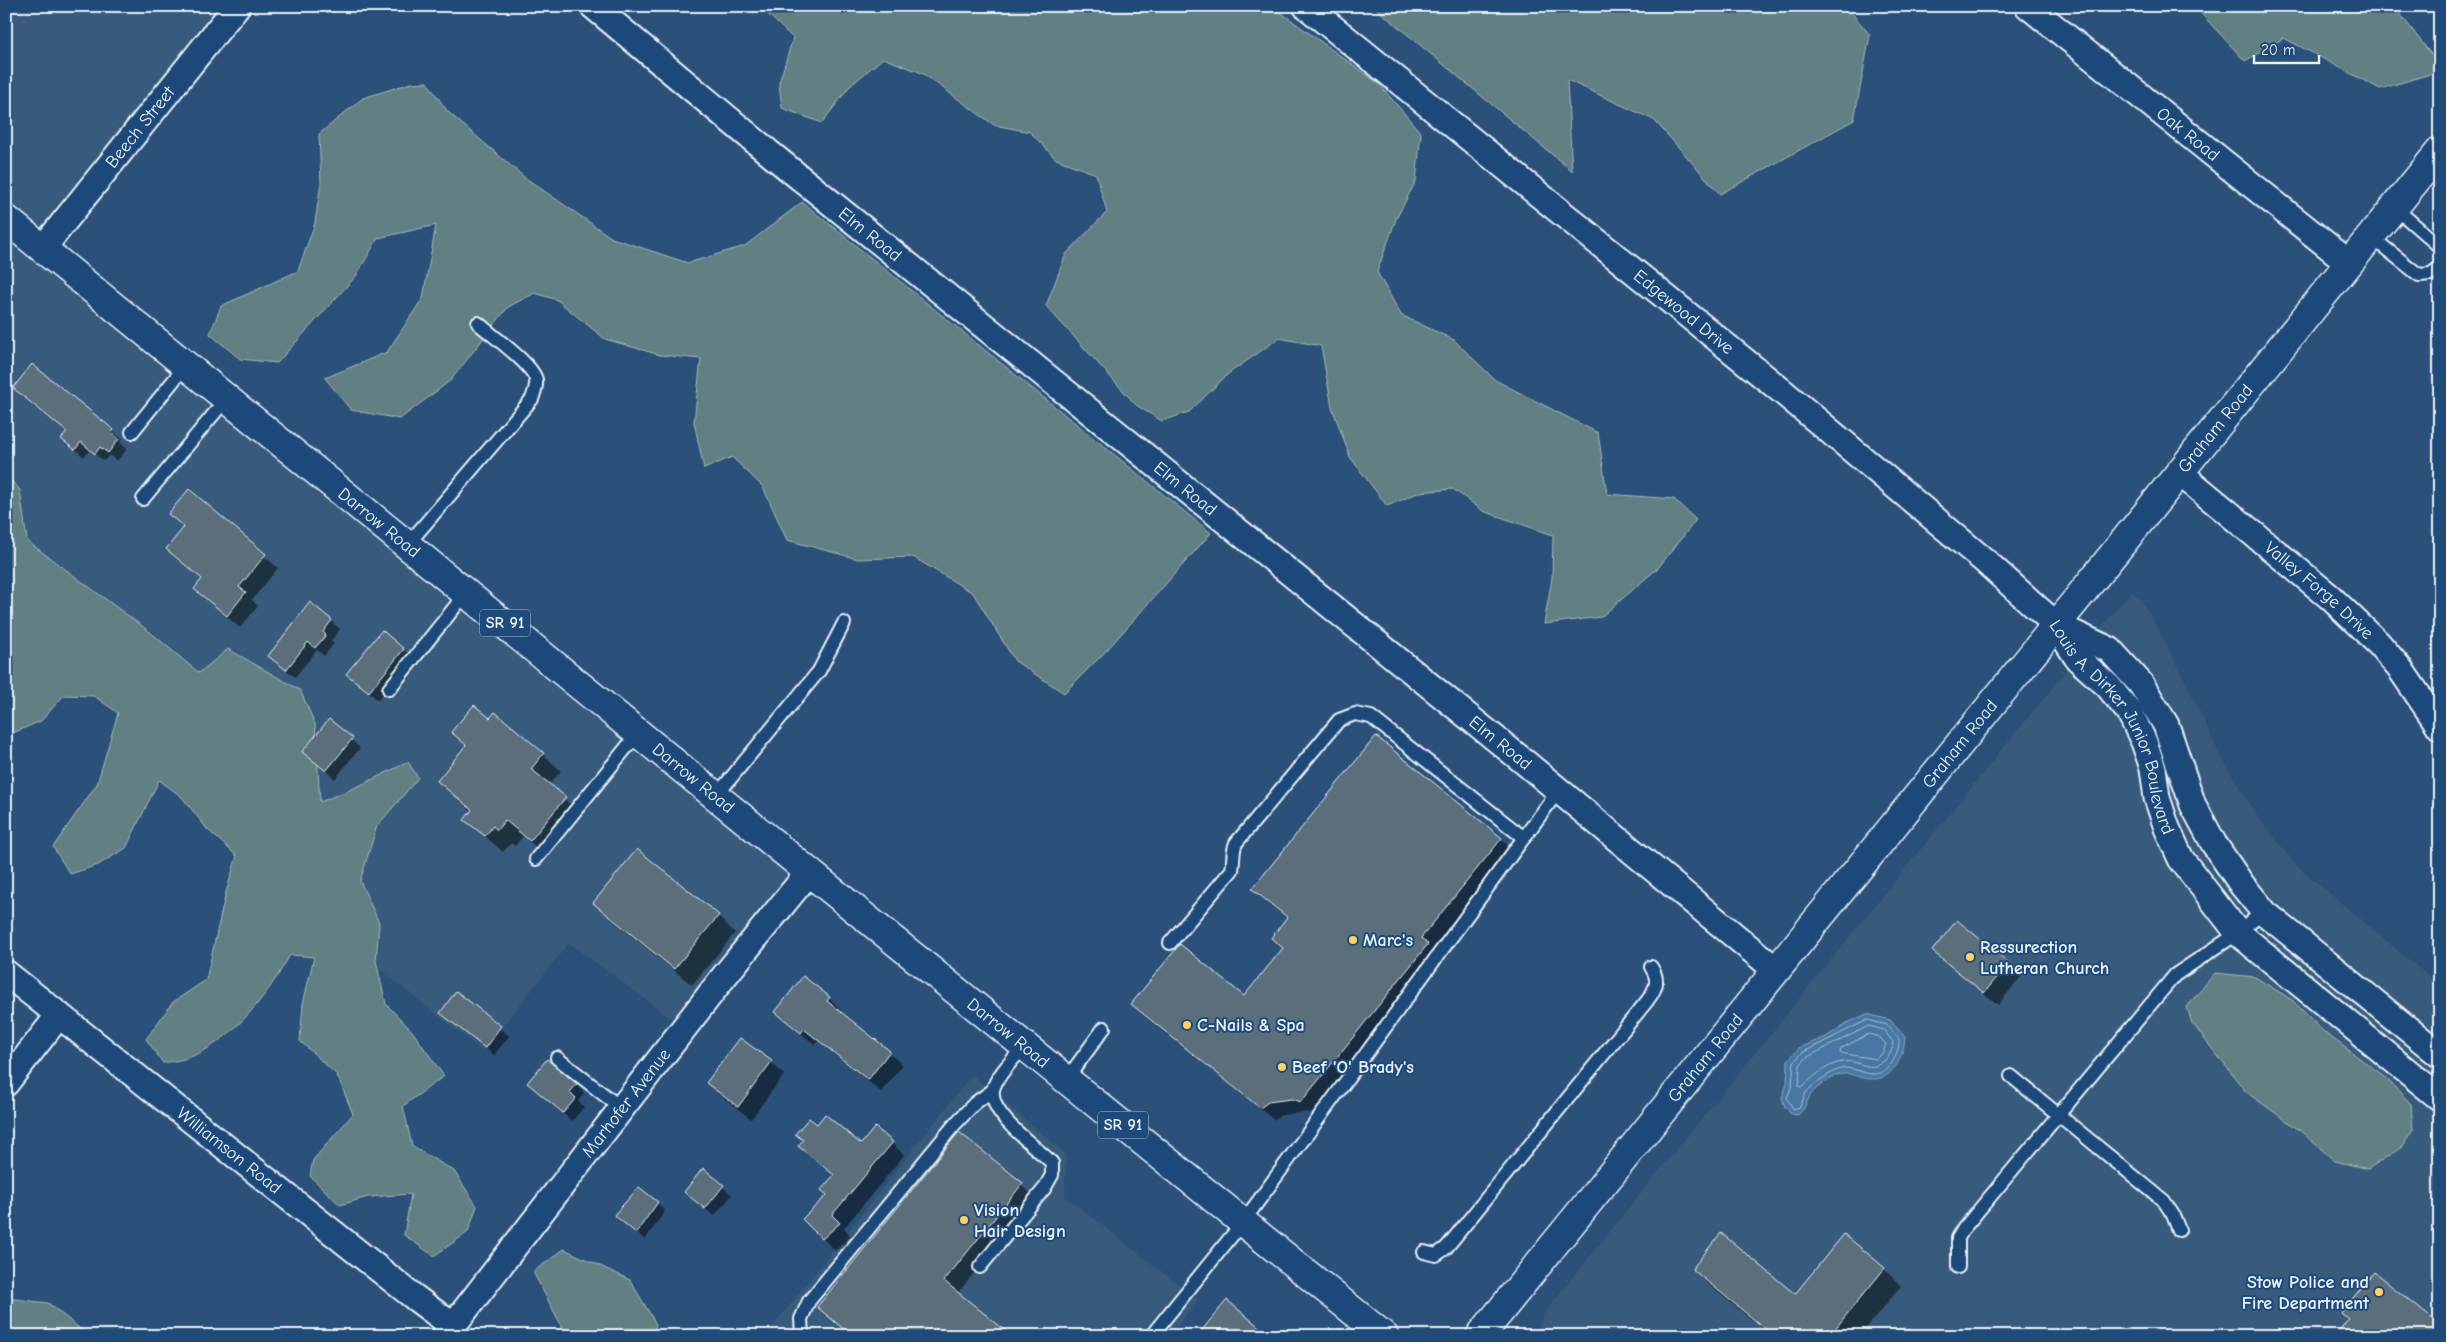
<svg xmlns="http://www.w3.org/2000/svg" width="2446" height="1342" font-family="'Comic Neue',sans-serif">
<rect width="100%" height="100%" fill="#2b517a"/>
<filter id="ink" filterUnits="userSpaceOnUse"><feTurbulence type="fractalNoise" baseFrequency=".02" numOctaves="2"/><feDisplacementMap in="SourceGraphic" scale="10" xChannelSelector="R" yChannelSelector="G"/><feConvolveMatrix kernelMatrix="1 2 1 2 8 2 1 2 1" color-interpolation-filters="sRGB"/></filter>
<g filter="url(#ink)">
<!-- built -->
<path fill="#395a7b" d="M6,6h231l-194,242 774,619 -133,161 -115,-85 -86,108 -195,-154 -282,-346z
M2131,591l10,8 36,65 42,89 37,62 41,51 143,120v350h-906l12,-26z
M972,1075l94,79 -1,42 133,104 -29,36h-404z"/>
<!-- green -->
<path fill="#608084" stroke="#a4b8be" d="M759,6h513l107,78 42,49 -5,48 -20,38 -19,53 24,43 53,25 41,40 103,53 9,61 67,5 22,21 -38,48 -57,49 -57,7 8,-46 1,-43 -70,-24 -30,-22 -33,3 -33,14 -37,-49 -18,-50 -11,-61 -42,-8 -51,36 -39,38 -27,9 -26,-16 -90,-99 20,-52 41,-42 -11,-38 -40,-15 -26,-27 -36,-7 -72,-52 -39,-15 -34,29 -27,36 -40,-15 -3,-25 14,-45z
M1373,6h473l24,29 -16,85 -134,74 -66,-74 -87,-40 5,91z
M2194,6h200l46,60v5l-60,18 -96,-51 -39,23z
M427,82l21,30 76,65 88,61 76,25 57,-17 57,-44 409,331 -105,118 -42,42 -49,-32 -42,-68 -60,-36 -55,2 -71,-19 -24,-53 -31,-30 -28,12 -10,-47 7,-63 -41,-4 -55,-16 -48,-39 -22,-7 -27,14 -57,73 -51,39 -49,-9 -26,-32 62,-26 36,-54 13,-73 -58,13 -22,38 -79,87 -37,-4 -30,-25 11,-28 77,-35 17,-48 6,-40 -2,-49 44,-36 48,-15z
M6,475l14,15 7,51 123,91 49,41 29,-24 72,41 15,34 5,78 41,-17 47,-23 10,16 -41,48 -17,55 19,42 -3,38 10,43 26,27 32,45 -41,30 9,40 42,25 23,35 -9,26 -34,24 -30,-21 7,-41 -43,3 -28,8 -30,-29 3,-16 40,-46 -16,-39 -37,-34 3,-37 11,-47 -24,-2c-22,39 -54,82 -97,101 -9,4 -20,5 -30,7l-17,-24 27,-37 33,-22 20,-88 11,-36 -30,-27 -25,-32 -23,-17 -33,68 -28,17 -28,9 -17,-27 44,-63 21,-71 -24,-17 -30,-1 -23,26 -28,12 -7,-11z
M2215,973l40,4 37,23 33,33 59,43 27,28 2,26 -11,17 -34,22 -33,-8 -37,-32 -52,-37 -54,-69 -5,-16z
M564,1249l66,31 26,44 -3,12h-86l-34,-64z
M6,1298l42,5 41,33h-83z
M1905,1328l8,1 11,7h-36l10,-7z"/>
<!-- water -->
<path fill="#4677a2" stroke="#87a8c4" d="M1867,1014l23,6 15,17c-1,18 -11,43 -33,42 -17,0 -22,-11 -41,-1 -6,4 -17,11 -21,18 -4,7 -5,13 -12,19l-7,-1 -6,-7 -3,-9 5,-14 1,-24 11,-12 27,-11 21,-14z"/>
<!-- shadow -->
<path fill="#0007" d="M32,366l90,73 -2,3 7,7 -10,12 -8,-6 -5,6 -14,-11 -6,7 -21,-18 5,-6 -45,-37z
M189,490l89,78 -26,32 6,6 -18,22 -45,-39 7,-9 -35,-31 17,-20 -14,-15z
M310,603l30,26 -9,12 3,3 -10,12 -7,-6 -22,27 -16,-13z
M403,649l9,9 -34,42 -31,-26z
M329,720l31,28 -25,31 -31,-27z
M490,720l53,34 18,17 -12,14 33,30 -34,42 -25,-21 -8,10 -4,-3 -8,9 -37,-33 6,-7 -34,-31 28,-35 -13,-14z
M1501,839l13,13 -199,262 -10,-2 -24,3 -7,5 -128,-103 -13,-13 111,-6 40,-49 -12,-11 16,-19 -34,-30z
M595,903l123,13 17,17 -43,52 -80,-65z
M1934,951l74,13 13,13 -23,28z
M457,993l52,43 -15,19 -52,-42z
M829,998l13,13 -2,2 63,52 -22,27 -63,-51 -3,4 -39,-33z
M771,1062l13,13 -33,44 -30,-23 -13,-13z
M576,1085l8,8 -6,8 6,6 -12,14 -35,-30z
M817,1126l44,19 31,-2 12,12 -60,73 7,8 -16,15 -31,-32 24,-23 6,-20 -34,-30 4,-5 -7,-7z
M959,1134l76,63 -77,96 54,43h-161l-33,-29z
M704,1170l28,25 -18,21 -20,-16z
M657,1203l8,8 -20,29 -29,-25z
M1693,1269l103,27 88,-27 17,17 -41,50h-88l-62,-50z
M706,1331l6,5h-10z"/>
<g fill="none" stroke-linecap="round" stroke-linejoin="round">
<!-- shore -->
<path stroke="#a7c0d6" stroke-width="1" d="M1868,1020l19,5 12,14c1,14 -10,37 -28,35 -9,-1 -17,-6 -26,-6 -9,0 -34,17 -39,25 -2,4 -4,9 -6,14l-7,2 -6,-11 5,-13 2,-23 8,-9z
M1869,1026l15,4 9,12c0,6 -2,12 -7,17 -17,17 -26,-1 -44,3 -15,2 -30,16 -40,25h-3l1,-22 6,-7z
M1869,1034l10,3 7,7 -3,8 -7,7 -36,-6 1,-4z"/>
</g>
<!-- building -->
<path fill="#5a6e7c" stroke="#e8f1f8" d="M32,364l82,66 -3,3 8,6 -11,14 -8,-6 -5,7 -14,-12 -6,8 -14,-11 6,-7 -54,-44z
M189,489l77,65 -27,33 7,5 -19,24 -33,-27 8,-10 -36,-30 18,-22 -16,-13z
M310,602l22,18 -9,12 3,3 -11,13 -7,-6 -22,28 -18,-14z
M382,630l22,19 -35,43 -23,-18z
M474,705l16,13 5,-6 49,41 -13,16 35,28 -36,44 -25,-21 -8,10 -4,-4 -8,10 -21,-16 8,-10 -35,-29 29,-36 -15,-13z
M329,719l24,19 -27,33 -24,-19z
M1376,736l126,102 -81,100 7,6 -127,158 -10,-3 -23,3 -8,6 -129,-104 49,-60 64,52 39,-48 -12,-10 16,-21 -35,-28z
M637,849l82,66 -45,54 -81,-66z
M1957,920l52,43 -25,30 -52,-42z
M803,976l27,21 -3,4 63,50 -22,29 -64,-51 -3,4 -26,-21z
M456,991l45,35 -16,22 -45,-35z
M740,1038l32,23 -34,46 -32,-24z
M547,1059l30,25 -7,8 6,6 -13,15 -36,-30z
M825,1114l36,30 14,-17 18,15 -61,73 8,8 -18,16 -20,-20 25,-24 -6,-5 13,-15 -36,-29 5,-6 -8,-6 14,-16 8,6z
M959,1132l64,51 -79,98 68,55h-160l-35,-29z
M703,1168l21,17 -19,24 -21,-17z
M639,1187l19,15 -22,31 -22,-18z
M1721,1233l74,61 49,-60 41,34 -56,68h-55l-82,-67z
M2374,1272l66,53v11h-105l13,-17 -7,-6z
M1227,1300l43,36h-73z"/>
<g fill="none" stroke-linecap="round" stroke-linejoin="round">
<!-- lane casing -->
<g stroke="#e8f1f8" stroke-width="16">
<path id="lane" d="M2394,207l46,40
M2370,236l49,39 12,-1 9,-7
M132,432l55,-68
M143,499l85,-102
M408,544l124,-145c2,-6 5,-12 4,-19 -3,-16 -45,-45 -58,-57
M389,689l78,-97
M716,796l103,-125 25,-48
M536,859l103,-127
M1170,943l62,-73c2,-10 0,-18 4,-27l103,-123 16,-6 16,3 153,121
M557,1058l64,50
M2011,1076l153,125 9,14 6,15
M1066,1080l38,-52
M1424,1252l12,3 10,-7 201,-247c9,-12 13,-21 4,-34
M980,1267l64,-78 8,-14v-12c-16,-17 -63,-47 -59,-73 2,-13 23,-34 32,-44
M1958,1267v-29l6,-10 211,-253 63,-42 25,-22
M802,1336l-1,-17 8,-18 146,-177 20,-21 18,-13
M1151,1336l92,-114 315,-431"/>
</g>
<!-- street casing -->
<g stroke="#e8f1f8" stroke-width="29">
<g id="street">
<path id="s1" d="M593,6l180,150 749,604 254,210"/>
<path id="s2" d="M1306,6l477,386 203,170 70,63 22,34 30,27 22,27 14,29 9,26 4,30 10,30 14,31 57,74 202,165"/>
<path id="s3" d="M2028,6l320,256"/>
<path id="s4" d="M43,248l194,-242"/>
<path id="s5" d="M2180,473l150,124 49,47 22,26 39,57"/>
<path d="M2056,625l54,25 31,34 25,41 27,80 21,39 28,41 23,28 175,142"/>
<path id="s6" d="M6,973l408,324 39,29"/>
<path d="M6,1083l53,-68"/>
<path id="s7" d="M445,1336l277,-357 87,-107"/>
</g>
</g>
<!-- secondary casing -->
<g stroke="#e8f1f8" stroke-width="31">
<g id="secondary">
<path id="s8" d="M1480,1336l960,-1185"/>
</g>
</g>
<!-- primary casing -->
<g stroke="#e8f1f8" stroke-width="31">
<g id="primary">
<path id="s9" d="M6,219l803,653 575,464"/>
</g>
</g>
<!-- lane -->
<use href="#lane" stroke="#1f4a7a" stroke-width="12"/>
<!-- street -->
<use href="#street" stroke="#1f4a7a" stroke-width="25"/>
<!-- secondary -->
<use href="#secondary" stroke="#1f4a7a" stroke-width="28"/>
<!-- primary -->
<use href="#primary" stroke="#1f4a7a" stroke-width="28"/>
</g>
</g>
<!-- markers -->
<g fill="#ffd166" stroke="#1f4a7a" stroke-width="2">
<circle cx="1353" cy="940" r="5"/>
<circle cx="1970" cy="957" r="5"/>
<circle cx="1187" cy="1025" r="5"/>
<circle cx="1282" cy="1067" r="5"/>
<circle cx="964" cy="1220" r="5"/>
<circle cx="2379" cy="1292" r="5"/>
</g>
<g text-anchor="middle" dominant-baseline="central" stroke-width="4" stroke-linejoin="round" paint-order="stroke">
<!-- shield labels -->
<g fill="#1f4a7a" stroke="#acbfd2" stroke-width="1">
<rect x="480" y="609.5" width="50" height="27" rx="4"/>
<rect x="1098" y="1111.5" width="50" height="27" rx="4"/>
</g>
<g font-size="16" font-weight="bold" fill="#e8f1f8">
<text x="505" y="623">SR 91</text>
<text x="1123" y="1125">SR 91</text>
</g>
<!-- street labels -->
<g font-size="18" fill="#e8f1f8" stroke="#1f4a7a">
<text stroke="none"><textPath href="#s4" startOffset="155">Beech Street</textPath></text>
<text stroke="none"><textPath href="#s3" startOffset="205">Oak Road</textPath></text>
<text stroke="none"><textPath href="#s1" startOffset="359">Elm Road</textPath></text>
<text stroke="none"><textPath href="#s2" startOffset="486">Edgewood Drive</textPath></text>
<text stroke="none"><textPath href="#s8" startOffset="1168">Graham Road</textPath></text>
<text stroke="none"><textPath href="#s1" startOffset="764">Elm Road</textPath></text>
<text stroke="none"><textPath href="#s9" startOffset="481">Darrow Road</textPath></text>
<text stroke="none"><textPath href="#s5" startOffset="182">Valley Forge Drive</textPath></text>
<text stroke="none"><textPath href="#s2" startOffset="1092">Louis A. Dirker Junior Boulevard</textPath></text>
<text stroke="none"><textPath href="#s1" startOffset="1169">Elm Road</textPath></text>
<text stroke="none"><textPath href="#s8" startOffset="762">Graham Road</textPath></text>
<text stroke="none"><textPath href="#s9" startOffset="886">Darrow Road</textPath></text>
<text stroke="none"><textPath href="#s9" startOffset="1291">Darrow Road</textPath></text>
<text stroke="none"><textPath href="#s8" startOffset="358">Graham Road</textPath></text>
<text stroke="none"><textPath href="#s7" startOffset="295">Marhofer Avenue</textPath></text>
<text stroke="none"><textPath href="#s6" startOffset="285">Williamson Road</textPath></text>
</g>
<!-- poi labels -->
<g font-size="18" font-weight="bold" fill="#e8f1f8" stroke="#1f4a7a" text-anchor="start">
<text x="1363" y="940">Marc's</text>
<text x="1980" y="947">Ressurection<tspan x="1980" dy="21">Lutheran Church</tspan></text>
<text x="1197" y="1025">C-Nails &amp; Spa</text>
<text x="1292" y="1067">Beef 'O' Brady's</text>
<text x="974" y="1210">Vision<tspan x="974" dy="21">Hair Design</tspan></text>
<text x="2369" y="1282" text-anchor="end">Stow Police and<tspan x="2369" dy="21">Fire Department</tspan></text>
</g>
</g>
<!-- margin -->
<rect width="2446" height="1342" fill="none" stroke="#1f4a7a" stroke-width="25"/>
<rect x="12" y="12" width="2421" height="1317" fill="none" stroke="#e8f1f8" stroke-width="2" filter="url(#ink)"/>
<!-- scale -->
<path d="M2254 55v8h65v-8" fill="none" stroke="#e8f1f8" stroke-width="2.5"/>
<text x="2261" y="55" font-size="15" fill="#e8f1f8" stroke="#1f4a7a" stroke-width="4" paint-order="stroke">20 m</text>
</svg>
